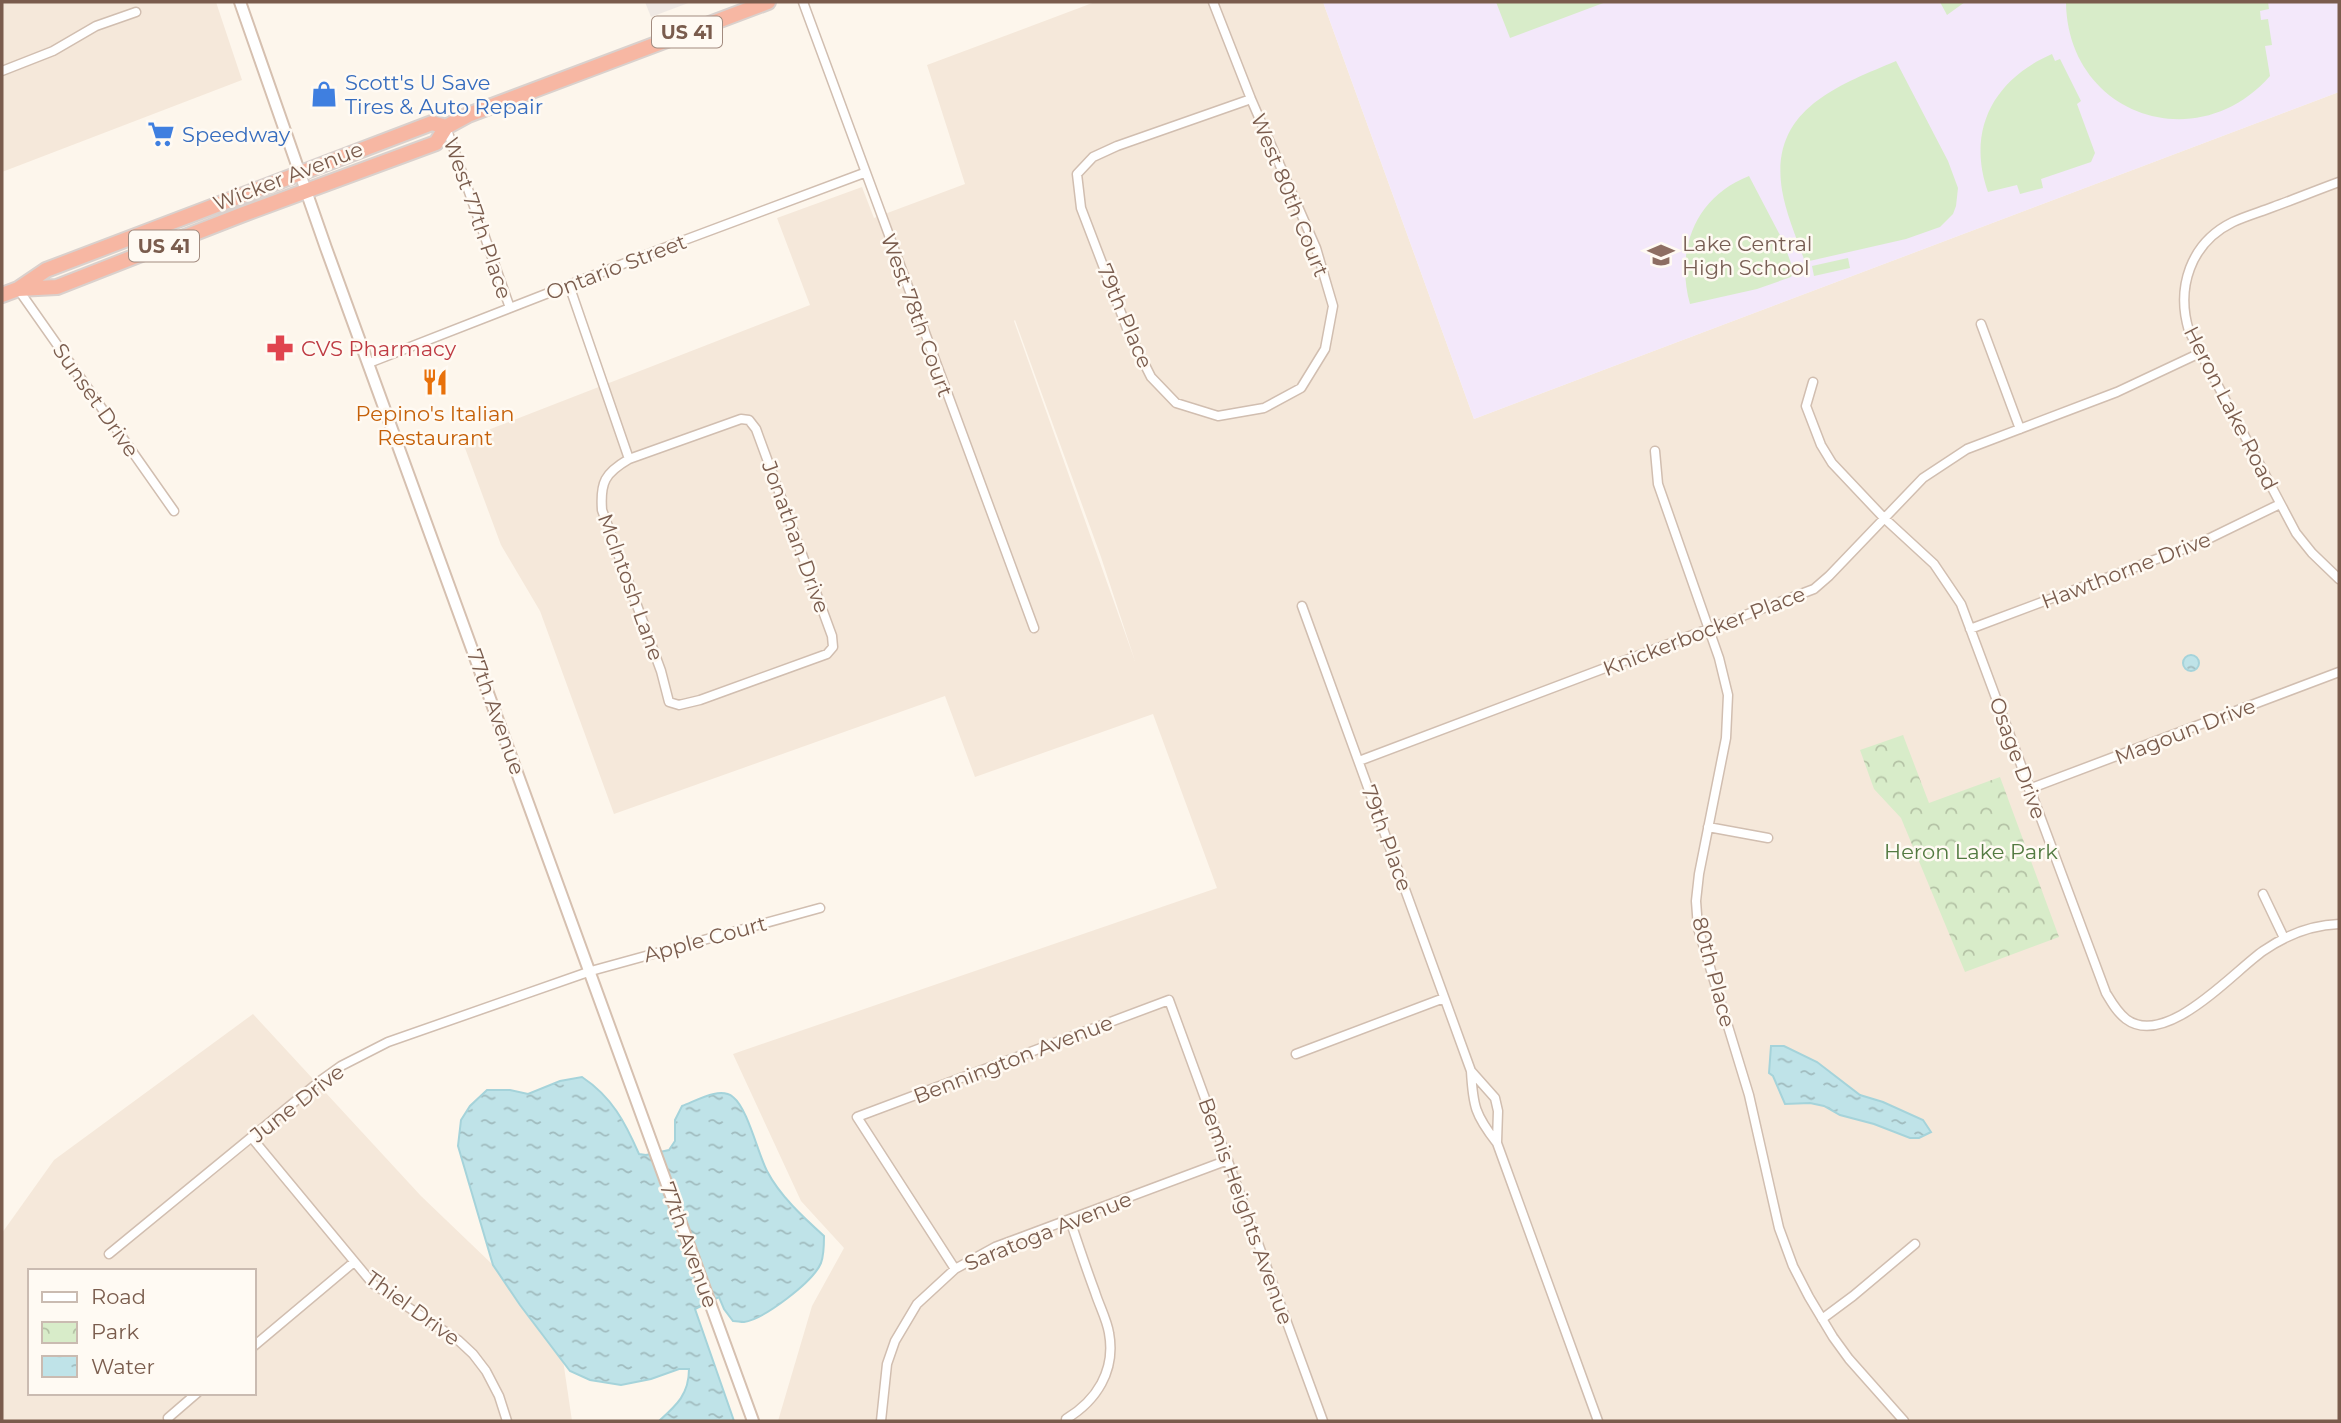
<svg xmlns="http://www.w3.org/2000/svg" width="2341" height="1423" font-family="Montserrat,sans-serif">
<defs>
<pattern id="park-crowns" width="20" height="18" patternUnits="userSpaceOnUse" patternTransform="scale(1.75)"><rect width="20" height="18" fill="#d8ecc9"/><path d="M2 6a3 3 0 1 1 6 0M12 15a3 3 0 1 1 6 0" fill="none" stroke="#b4c2a5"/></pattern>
<pattern id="water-ripples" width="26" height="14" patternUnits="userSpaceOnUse" patternTransform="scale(1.75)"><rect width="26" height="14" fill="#bfe3e8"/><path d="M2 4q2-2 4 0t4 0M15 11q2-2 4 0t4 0" fill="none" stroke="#a0bbbe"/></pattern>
</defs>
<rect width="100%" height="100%" fill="#fdf6ec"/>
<!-- residential -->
<path fill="#f5e8da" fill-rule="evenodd" d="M2,2h214l26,78 -240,92z
M1095,2h228l151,417 865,-327v1329h-1561l34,-115 32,-58 -43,-47 -68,-147 484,-166 -64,-174 -178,63 -30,-81 -331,118 -74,-203 -39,-66 -39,-105 348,-135 -33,-87 85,-31 12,31 91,-34 -38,-119zM1015,320l86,237 34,104 -121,-340z
M253,1014l168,182 72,69 34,49 36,46 9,61h-570v-188l52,-73zM30,1271h224v122h-224z"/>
<!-- industrial -->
<path fill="#efe9e4" d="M645,2h46l-40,15z"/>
<!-- education -->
<path fill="#f3e8fa" d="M1323,2h1016v90l-865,327z"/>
<!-- park -->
<path fill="url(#park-crowns)" d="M1903,735l26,68 71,-26 59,160 -94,35 -64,-154 -27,-29 -14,-39z"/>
<!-- pitch -->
<path fill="#d8ecc9" d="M1496,2h110l-96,36z
M1940,2h25l-18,13z
M2066,2h202l1,7 -9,2 1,9 7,-1 4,26 -7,1 5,30c-74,84 -203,38 -204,-74z
M2052,54l3,7 5,-2 21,42 -4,3 18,49 -4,9 -50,17 2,9 -23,6 -3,-9 -29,7c-22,-62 6,-113 64,-138z
M1896,61l52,100 10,27 -2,18 -3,8 -13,13 -34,12 -101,23c-8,-23 -19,-48 -23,-72 -13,-80 55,-104 114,-129z
M1749,176l33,63 12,32 -3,6 -34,12 -67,15c-15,-54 5,-107 59,-128z
M1848,258l2,10 -36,8 -2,-10z"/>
<!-- water -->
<path fill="url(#water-ripples)" stroke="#a5d3da" stroke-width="2" d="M2183 663a8 8 0 1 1 16 0a8 8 0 1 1-16 0Z
M1771,1046h13l33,16 43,33 23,7 40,18 8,12 -12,6h-9l-36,-14 -34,-9 -16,-9 -14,-3 -25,1 -12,-28 -4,-3z
M582,1077c30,20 43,45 57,77l7,1 23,-5 6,-9v-21l7,-14c14,-5 38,-20 51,-9 15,12 24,54 34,74 13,25 36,46 57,65 0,9 0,19 -3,27 -8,19 -57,56 -77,59 -4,0 -7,-1 -11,-1l-9,-12 -5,-12 -24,12 39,112h-75c18,-16 30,-27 30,-52h-10l-28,10 -30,6 -31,-5 -20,-9 -50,-66 -27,-40 -35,-119 3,-26 9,-14 17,-16h23l18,4 32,-13z"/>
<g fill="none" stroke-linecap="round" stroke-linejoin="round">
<!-- street casing -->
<g stroke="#d1beb0" stroke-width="11">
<path id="street" d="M803,2l231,626
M1213,2l38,97 65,149 17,58 -8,43 -24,39 -37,20 -46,8 -42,-13 -25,-26 -23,-46 -47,-123 -4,-34 16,-17 24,-11 134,-47
M2,71l51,-20 43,-25 40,-14
M446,127l64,181
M2339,182c-22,8 -44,17 -66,25 -13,5 -27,9 -40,15 -43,21 -57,66 -44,109l107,202 16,20 27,26
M569,285l60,174c-24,14 -29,23 -27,51l59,161 8,31 10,3 21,-5 127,-46 6,-7 -1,-11 -76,-207 -7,-9 -8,-1 -112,40
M18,289l156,222
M1981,324l39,105
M369,363l305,-119 190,-71
M1813,382l-7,24 15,39 11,18 52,55 50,46 27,40 145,389c6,10 11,19 20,26 40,30 107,-47 137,-68 23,-16 49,-26 76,-27
M1655,451l3,33 61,174 9,37 -2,43 -27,136 -3,27 2,27 51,167 30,133 14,38 16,31 24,40 16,22 55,62
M1302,606l169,465c2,35 4,44 26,72l101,278
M1970,629l232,-87 78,-38
M1359,761l455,-172 15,-13 94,-98 44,-29 150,-57 83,-39
M2029,789l310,-117
M1708,827l60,11
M2263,894l21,44
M1296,1054l148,-56
M1471,1071l24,27 3,13 -1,31
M252,1138l121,146 85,56 15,14 13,17 13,25 8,25
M109,1254l211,-173 21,-15 47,-24 203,-71 229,-63
M955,1269l-98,-152 312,-117 154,421
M1822,1319l31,-23 62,-52
M254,1346l100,-84
M169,1421l-1,-3 29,-25
M881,1421l6,-57 8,-23 22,-37 38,-35 40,-22 233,-87
M1066,1421v-2c30,-18 50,-48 43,-86 -2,-13 -10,-28 -14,-41 -9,-24 -17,-48 -25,-72"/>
</g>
<!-- secondary casing -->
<g stroke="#d6c0b0" stroke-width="14">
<path id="secondary" d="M240,2l86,246 427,1173"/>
</g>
<!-- highway casing -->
<g stroke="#dad1cd" stroke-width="18">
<path id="highway" d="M18,289l39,-2 184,-72 195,-72 10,-16 22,-12 300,-113
M2,295l16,-6 28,-19 386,-147 14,4"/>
</g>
<!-- street -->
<use href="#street" stroke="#fff" stroke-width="8"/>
<!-- secondary -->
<use href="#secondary" stroke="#fff" stroke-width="10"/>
<!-- highway -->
<use href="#highway" stroke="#f7b7a3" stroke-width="14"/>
</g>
<!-- icons -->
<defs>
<g id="shop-bare" transform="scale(2.1)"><path d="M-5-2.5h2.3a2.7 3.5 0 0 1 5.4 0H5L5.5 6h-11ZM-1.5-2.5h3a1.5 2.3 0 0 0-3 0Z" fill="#3f7fe0" stroke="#fffaf3" stroke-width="2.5" paint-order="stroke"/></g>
<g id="supermarket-bare" transform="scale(2.1)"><path d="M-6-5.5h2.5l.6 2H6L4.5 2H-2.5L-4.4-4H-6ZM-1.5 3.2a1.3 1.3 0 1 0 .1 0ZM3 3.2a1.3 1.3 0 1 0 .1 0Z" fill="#3f7fe0" stroke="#fffaf3" stroke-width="2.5" paint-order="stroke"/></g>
<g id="school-bare" transform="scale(2.1)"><path d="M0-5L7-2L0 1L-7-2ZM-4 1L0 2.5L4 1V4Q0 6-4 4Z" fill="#8d6e63" stroke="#fffaf3" stroke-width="2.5" paint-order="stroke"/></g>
<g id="pharmacy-bare" transform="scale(2.1)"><path d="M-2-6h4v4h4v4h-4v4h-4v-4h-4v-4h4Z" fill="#e0444e" stroke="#fffaf3" stroke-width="2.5" paint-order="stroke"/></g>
<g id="restaurant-bare" transform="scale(2.1)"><path d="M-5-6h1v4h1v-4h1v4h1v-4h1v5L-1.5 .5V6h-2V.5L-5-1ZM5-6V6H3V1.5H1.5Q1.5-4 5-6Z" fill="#e8710a" stroke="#fffaf3" stroke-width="2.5" paint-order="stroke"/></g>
</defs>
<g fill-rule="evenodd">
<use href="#shop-bare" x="324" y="94"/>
<use href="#supermarket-bare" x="161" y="134"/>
<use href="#school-bare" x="1661" y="255"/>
<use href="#pharmacy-bare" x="280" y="348"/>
<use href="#restaurant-bare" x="435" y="382"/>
</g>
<g text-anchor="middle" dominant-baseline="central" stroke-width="5" stroke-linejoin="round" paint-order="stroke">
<!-- shield labels -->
<g fill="#fffaf3" stroke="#a28b7f" stroke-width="2">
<rect x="652" y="16.5" width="70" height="31" rx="5"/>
<rect x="129" y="230.5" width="70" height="31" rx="5"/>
</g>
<g font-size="19" font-weight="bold" fill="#7a5c4d">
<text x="687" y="32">US 41</text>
<text x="164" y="246">US 41</text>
</g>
<!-- shop labels -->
<g font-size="21" fill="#366cbe" stroke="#fffaf3" text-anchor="start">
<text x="345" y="82">Scott's U Save<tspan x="345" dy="24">Tires &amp; Auto Repair</tspan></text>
<text x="182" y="134">Speedway</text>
</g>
<!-- street labels -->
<g font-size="21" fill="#7a5c4d" stroke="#fffaf3">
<text transform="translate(288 176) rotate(-21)">Wicker Avenue</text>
<text transform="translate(1290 195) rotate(68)">West 80th Court</text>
<text transform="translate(478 218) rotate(71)">West 77th Place</text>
<text transform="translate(616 267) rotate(-21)">Ontario Street</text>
<text transform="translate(917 315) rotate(70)">West 78th Court</text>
<text transform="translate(1125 316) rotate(67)">79th Place</text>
<text transform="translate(96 400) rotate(55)">Sunset Drive</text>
<text transform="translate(2231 408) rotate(63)">Heron Lake Road</text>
<text transform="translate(796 537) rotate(70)">Jonathan Drive</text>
<text transform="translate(2126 570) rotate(-21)">Hawthorne Drive</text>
<text transform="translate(631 587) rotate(70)">Mclntosh Lane</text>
<text transform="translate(1704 631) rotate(-21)">Knickerbocker Place</text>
<text transform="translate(496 712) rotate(70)">77th Avenue</text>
<text transform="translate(2185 731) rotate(-21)">Magoun Drive</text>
<text transform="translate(2018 758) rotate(70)">Osage Drive</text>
<text transform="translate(1387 838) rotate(70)">79th Place</text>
<text transform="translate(705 939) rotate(-15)">Apple Court</text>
<text transform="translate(1714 972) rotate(75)">80th Place</text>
<text transform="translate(1013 1059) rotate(-21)">Bennington Avenue</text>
<text transform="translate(297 1103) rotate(-38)">June Drive</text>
<text transform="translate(1246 1211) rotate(70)">Bemis Heights Avenue</text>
<text transform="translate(1048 1231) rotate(-22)">Saratoga Avenue</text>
<text transform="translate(689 1245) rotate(70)">77th Avenue</text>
<text transform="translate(413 1308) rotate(36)">Thiel Drive</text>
</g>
<!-- education labels -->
<g font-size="21" fill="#785e54" stroke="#fffaf3" text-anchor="start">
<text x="1682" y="243">Lake Central<tspan x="1682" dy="24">High School</tspan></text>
</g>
<!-- health labels -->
<g font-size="21" fill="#be3a42" stroke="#fffaf3" text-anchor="start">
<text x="301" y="348">CVS Pharmacy</text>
</g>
<!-- food labels -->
<g font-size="21" fill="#c56008" stroke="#fffaf3">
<text x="435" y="413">Pepino's Italian<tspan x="435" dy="24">Restaurant</tspan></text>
</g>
<!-- park labels -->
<g font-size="21" fill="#537a41" stroke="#fffaf3">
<text x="1971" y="851">Heron Lake Park</text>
</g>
</g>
<!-- border -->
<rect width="2341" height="1423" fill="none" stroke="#7a5c4d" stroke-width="7"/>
<!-- legend -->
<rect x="28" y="1269" width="228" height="126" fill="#fffaf3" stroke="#cabbb1" stroke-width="2"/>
<rect x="42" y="1292" width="35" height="10" fill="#ffffff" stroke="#cabbb1" stroke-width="2"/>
<text x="91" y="1304" font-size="21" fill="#7a5c4d">Road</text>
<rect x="42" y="1322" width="35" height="21" fill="url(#park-crowns)" stroke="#cabbb1" stroke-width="2"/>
<text x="91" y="1339" font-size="21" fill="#7a5c4d">Park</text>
<rect x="42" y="1356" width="35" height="21" fill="url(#water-ripples)" stroke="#cabbb1" stroke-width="2"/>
<text x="91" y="1374" font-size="21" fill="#7a5c4d">Water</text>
</svg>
